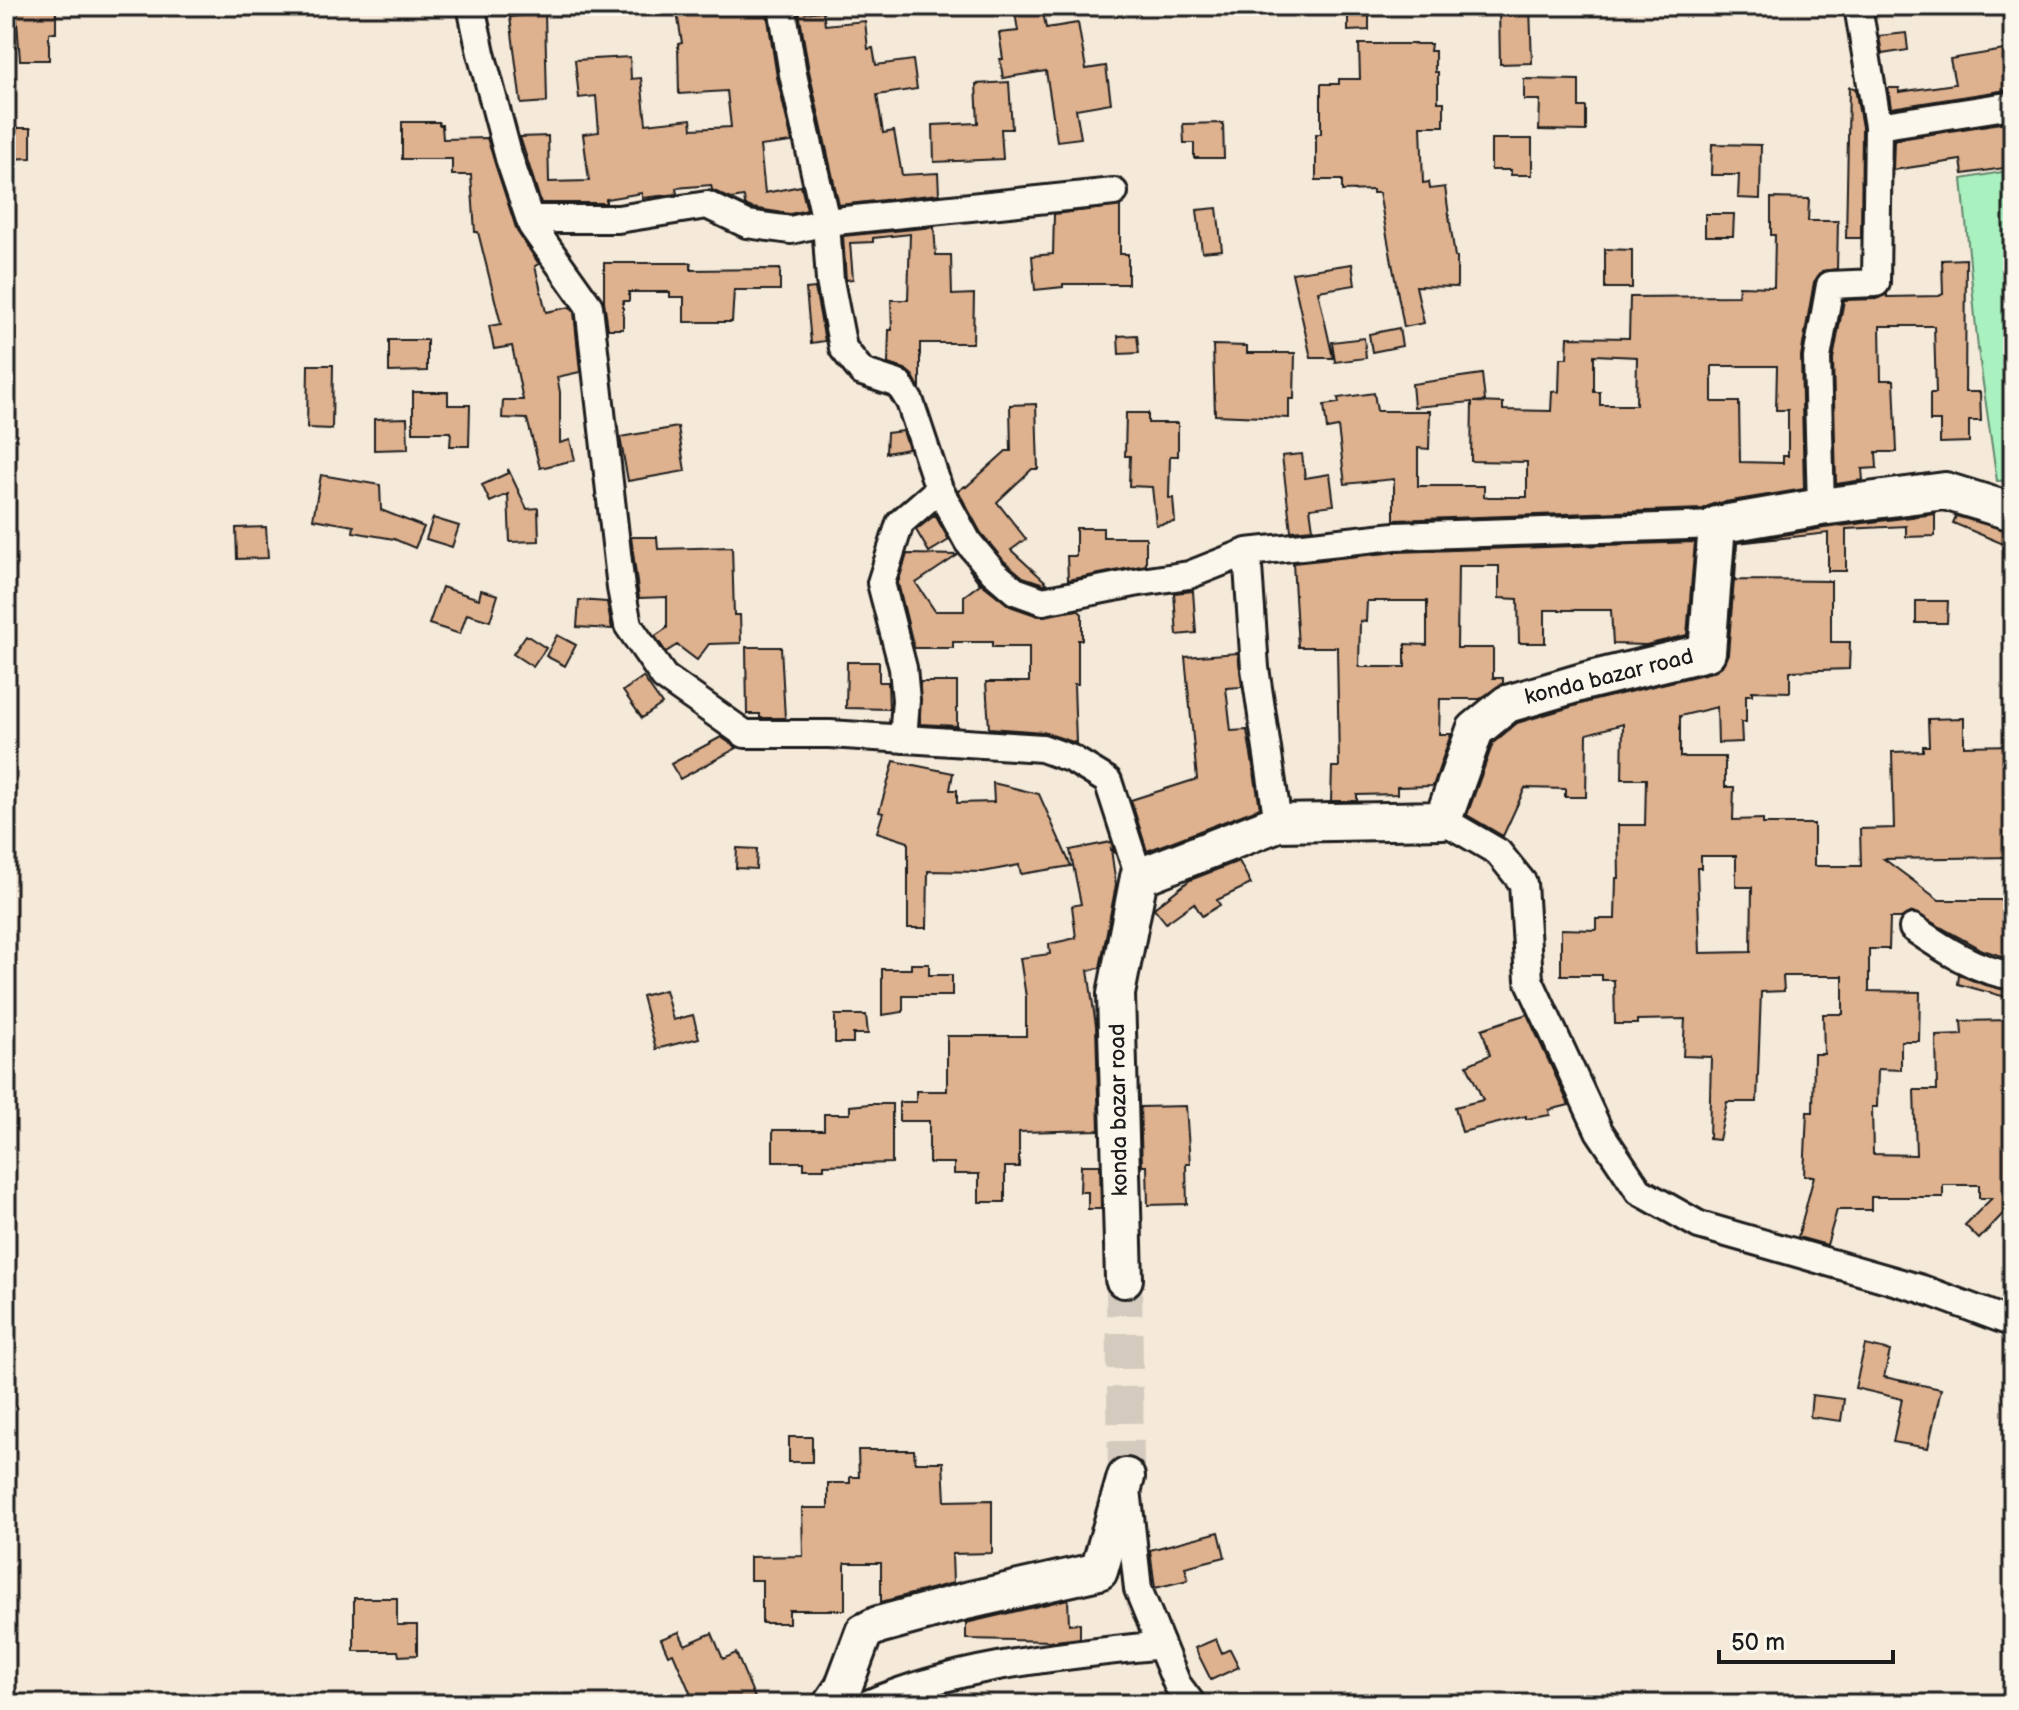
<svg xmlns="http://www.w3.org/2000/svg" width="2019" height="1710" font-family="'Balsamiq Sans',sans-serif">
<rect width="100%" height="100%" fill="#f5e9d9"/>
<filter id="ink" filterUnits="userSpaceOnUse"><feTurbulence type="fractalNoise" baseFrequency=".0125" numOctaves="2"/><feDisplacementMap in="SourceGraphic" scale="16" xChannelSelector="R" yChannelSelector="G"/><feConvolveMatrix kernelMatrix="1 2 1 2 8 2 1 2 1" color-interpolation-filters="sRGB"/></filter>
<g filter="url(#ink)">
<!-- green -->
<path fill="#a9f1be" stroke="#62866d" stroke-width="2" d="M2013,170v310l-16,1 -19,-132 -16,-170z"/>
<!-- building -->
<path fill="#deb18f" stroke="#1c1c1c" stroke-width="2" fill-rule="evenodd" d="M676,6h90l11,71 15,65 -32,4 5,47 36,-7 6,24 -17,4 -38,-6 -7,-3 -1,-8 -13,2 -19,-9 -1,-5 -35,3 1,6 -35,4v-5l-36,6v4h-65l-21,-66 28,-1 1,46 40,-1 -6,-47 16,-2 -3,-36 -17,2 -4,-38 55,-3 1,22 10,-1 5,46 45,-5 1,10 39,-2 -4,-36 -48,3 -1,-50 4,-1z
M798,6h6l1,7 18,-2 2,14 40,-4 3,28 5,-1 3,17 37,-5 4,29 -40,6 6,38 11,-2 8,44 36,-2 1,21 -100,11 -30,-134z
M1014,6h28l4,22 32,-5 8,46 20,-3 5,37 -35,6 5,29 -24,3 -11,-70 -43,7 -3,-19h3l-4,-26 19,-2z
M1348,7h21v23l-21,1z
M1530,7l2,56 -32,1 -1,-56z
M56,8v25h-7v27h-29l-4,-51z
M545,12l2,90 -26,2 -11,-87z
M1906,33l2,17 -26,4 -3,-18z
M1359,44h72l-1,7h5v21h3v30h6v24h-23l2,57 6,-1 1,7 15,-2 10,70h2v30l-41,-1 8,37 -20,4 -25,-134h-6v-3l-31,1v-11h-26v-46h5v-50h18v-5h21z
M2004,50h9v39l-122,19 -3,-20h11v4l56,-8 -5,-25z
M1524,79l55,1v27h7v24l-47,-1 1,-30h-16z
M1009,82l3,47h-11l2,30 -69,3 -1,-37 45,-2 -2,-39z
M1849,87l6,1 7,39 -1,111h-15z
M2013,121l-2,46 -48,7 -2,-14 -68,10 1,-30z
M402,122h37v3h3l1,14 44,-1 30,93 22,33 -4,2 11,46 24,-5 4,5 6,60 -23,5 3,15v51l10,-3 5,20 -35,8 -13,-49 -25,-1 1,-18h20l-11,-54 -18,3 -5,-23 12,-2 -23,-92h-3l-4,-57h-19v-16h-50z
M1223,123l1,35h-30v-15h-10l-1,-19z
M6,128h25v30l-25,1z
M1491,139h41v36h-21v-5h-20z
M1712,144l49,1 -1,54 -22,-1 1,-23h-28z
M1771,198l38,1 -1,22h30l-1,48 -15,2 -8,11 -13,74 3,133 -91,15 -10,5 -309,11v-41l-49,5 -7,-57 -11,2 -3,-24 15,-2 -1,-5 36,-5 3,18h53l-1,38 -11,-1v38h66v11h43v-35l-56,-1 1,-59 -58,5 -2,-23 70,-10 3,27 -11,1 29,1v7l48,1 1,-20 7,1 1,-34h7l1,-21 61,1 1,-41 108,-1 1,-10 35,1 1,-52h-4zM1594,355l43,2 -1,48h-36v-13h-6zM1712,366h65l-1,44h12v46h-5v7l-43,-1 -1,-60h-27z
M1120,206v48h8v30h-65v3l-28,3 -3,-34 21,-2 1,-40z
M1217,208l5,42 -20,2 -5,-42z
M1705,214h29l-1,22h-28z
M934,227l2,28h15l1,40 22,-1 -1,49h-53v46l-7,-13 -8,-7 -17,-5 1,-34h3l-1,-30h17l2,-66 -37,4v4l-23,1 3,36 -7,1 -3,-44z
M1605,249l27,1v38h-27z
M1966,259l-1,133h15l1,29h-12v21l-29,1v-22h-10v-28h6l-2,-67h-54l1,54h13l3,72h-21l1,16 -15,1 1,11 -27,4 -3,-125 11,-59 33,-1 10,-5v3l52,-1 4,-2 -1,-34z
M604,263h87v7l89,-1v21h-46l-2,32h-48v-25h-14v-5h-41v9h-6v28h-15l-4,-28z
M1352,264l3,21 -37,6 15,67h-22l-19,-85z
M815,288l10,53 -14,2 -5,-54z
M1399,328l3,18 -30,6 -3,-18z
M1137,335l2,18 -20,1 -1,-18z
M1364,338l2,20 -31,4 -3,-20z
M389,340h38v31l-38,1z
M1213,345l34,1v7h48l-1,46h-5v19l-74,-3z
M308,365h25l-1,64 -25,-1z
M413,392h35v13h22l-1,41h-19l1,-14h-38z
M1036,404l2,65h-6l-35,33 29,37 -15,11 37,34h-4l-21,-7 -19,-16 -23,-28 -23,-42 7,-5 1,1 40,-36h5l-1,-46z
M1126,413h22v10h30v33h-8l-1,42h4l2,24 -19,3 -4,-38 -23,-1 1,-30h-5z
M407,418l1,31 -34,1v-31z
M678,427l7,44 -57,10 -8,-44z
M903,431l6,18 -23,4 1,-20z
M1302,454l3,24 25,-4 4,31 -24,3 3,21 -22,2 -9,-75z
M508,469l19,40 11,-1 1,33 -29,1 -2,-48 -18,8 -8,-17 26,-12z
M321,475l59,10 1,25 43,17 -9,21 -21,-9 -41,-7 1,-6 -41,-7z
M1935,514v22l-29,1v-11l-60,3v42h-18v-38l-91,10 -2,37 96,1v61h19l-1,27 -59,2v21l-38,-1v4h-6v27h-5l1,20 -24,1 -1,-36 -37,9v41h45v30h9l-1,33 30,-1v5h51v42h47l-1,-37 34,-1 -2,-76 31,-1v-5h6l-1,-27 36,-1v28l49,-1v112l-129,2 55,41h74v60l-33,-11 -67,-37 -12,6h-11l-1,31h-20v42l51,1 -1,49h-18v29l-23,-1 -1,38h-5l1,47 43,1 -2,-65h23l-1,-54 26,-1 -1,-14 52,-1v183l-34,36 -14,-14 27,-27h-13v-13h-36v12h-72v13h-34l-10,35 -29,-8 16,-61h-10l3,-64h6l1,-58h10l-1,-40h20v-38h-60l1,15 -23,1 -4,110h-30l-8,38 -10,-1 2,-82 -28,-1 2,-37 -48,1v4h-22l-1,-44h-12v-5h-41v-46l35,1v-11h19l1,-41h3l-1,-53h27l1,-46h-24l1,-55 -36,10 -1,63h-21v-8l-40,-1 -22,48 -36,-21 26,-72 24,-20 74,-22 121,-29 10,-6 6,-12 9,-111 87,-15zM1701,856h35v31h16l-1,65 -51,1 -3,-85h4z
M935,515l14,25 -20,12 -13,-22z
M1956,516l57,16v16l-60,-25z
M433,518l26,8 -7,21 -26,-8z
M266,527l2,31 -31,1 -1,-31z
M1076,528h27v9h43v28l-78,15 -1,-24h9z
M631,537h26l1,12 74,-2 2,68h6l1,28 -32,1 -12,16 -20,-15 -11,7 -11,-16 12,-8v-31l-28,1z
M1695,542l-8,93 -41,10 -33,-1 -2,-34h-66v33h-26l-1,-44 -19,-1v-32h-41l-1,82h36v30h10v5l-23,16h-40l-1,35h12l-18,52 -36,1v7l-40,1v6h-26l1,-34h7l-2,-120h-39l-5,-84 103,-11zM1367,601h60v44l-22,-1v23h-46l1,-46 6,1z
M907,554l51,1 -42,28 19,28h29v-15l16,-12 -11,-15 13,15 28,22 28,10 40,-6 4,4v26h-4v44h-4l2,59 -33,-11 -54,-4 -3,-46h43v-35h-37v-5h-39v6h-39l-16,-65z
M442,587l37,12 2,-9 17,5 -8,26 -23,-7 -7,20 -31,-10z
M1193,591l3,42 -19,2 -3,-42z
M579,600l28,2 5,27 -35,-2z
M1916,601h32l-1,22h-31z
M526,635l20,13 -13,19 -20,-13z
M557,635l19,10 -11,21 -19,-10z
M746,647h35l4,71h-25v-4h-13z
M1238,653l4,34 -16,1 5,43 16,-1 13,78 -113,43 -16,-51 66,-21 -12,-122z
M847,662h32v20h9l1,27 -43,-1z
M643,677l19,27 -20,14 -19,-27z
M920,682h37v44l-37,-2z
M721,737l16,11 -57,31 -9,-15z
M894,761l59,12 -3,17h7v13l37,-1 -1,-19 46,11 32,72 -50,8 -2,-9 -36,7 -55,-1 -1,57h-19v-86l-31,-10 6,-19 -4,-1z
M1111,842l4,12 -4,-5 5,36 -16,83 -12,2 8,56 3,104 -80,2v35h-14v35h-26v-28h-25v-11h-25v-42h-30v-19h17v-11h31v-55h79v-39l-6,-39 30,-4 -1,-10 27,-6 -4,-32 9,-2 -11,-54z
M737,848l20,1 -1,20 -20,-1z
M1239,861l12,23 -34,16 3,5 -18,11 -8,-13 -28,20 -12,-15 36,-28z
M911,964h18v11h23v21h-49v16l-21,3v-46h29z
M1959,975l23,9 31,8v7l-55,-15z
M665,990l8,30 20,-5 6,23 -43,11 -14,-53z
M1527,1014l42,91 -20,5 1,5 -24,4v-3l-64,16 -7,-25 28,-7 -16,-35 23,-10 -8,-26z
M835,1015h31l2,19h-15v9h-18z
M870,1104h22v59l-68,2v4h-20v-7h-31v-32h51v-16h26v-8z
M1186,1106l4,58h-4l1,40 -39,1 -1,-39h-5l-2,-59z
M1081,1165h19l1,44h-13v-17h-8z
M1865,1345l25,6 -6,26 57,12 -13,59 -35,-6 9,-43 -47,-11z
M1812,1395l32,4 -3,22 -31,-4z
M789,1437h23v25h-23z
M858,1450h56l1,12h28l2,39 47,-1v53l-40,1 1,29 -72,19v-39h-36v47h-56v13h-27v-43h-12v-23l53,-1 -1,-48h26v-25h22v-6h9z
M1219,1532l6,25 -40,10 3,13 -33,8 -5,-38z
M354,1598h43v27h20v30l-18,1 -1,-5h-44z
M1068,1599l1,25 11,-1v15l-25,3 -89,-2v-16z
M679,1632l6,13 27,-12 11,26 13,-6 19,45 -40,1 2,5h-22l-22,-51 -5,2 -7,-16z
M1216,1639l6,14 8,-4 9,18 -28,13 -16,-32z"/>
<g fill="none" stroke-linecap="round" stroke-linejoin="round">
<!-- secondary-tunnel -->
<path stroke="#d4cabd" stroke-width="36" stroke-dasharray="36 18" stroke-linecap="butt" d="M1124,1279l2,198"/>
<!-- street casing -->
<g stroke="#1c1c1c" stroke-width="32">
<path id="street" d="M471,6l10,47 28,105 23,68 57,80 32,282 7,37 36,52 81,57h85l212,14 30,11 36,22 31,96
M782,6l11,68 33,148 288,-30
M1878,126l135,-21
M530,219h88l89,-14 40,19 44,6 35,-8 4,59 13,67 19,24 37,12 11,18 29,87 -39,34 -19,60 22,85 3,32 -3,39
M939,489l29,53 25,30 22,19 28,10 91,-18 55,-8 58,-23 148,-16 322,-11
M1821,507l-4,-149 13,-73 46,-2 2,-157 -20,-120
M1247,552l8,116 23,155
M1443,820l55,32 25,31 6,97 70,151 40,60 60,34 223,64 91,34
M1913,928c29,20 64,43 100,48
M1127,1489l11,100 39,95 15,20
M868,1704c93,-40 193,-48 293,-59"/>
</g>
<!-- secondary casing -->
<g stroke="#1c1c1c" stroke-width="42">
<path id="secondary" d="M1124,1279l-8,-285 23,-117 139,-54 165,-3 32,-90 32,-26 79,-23 121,-29 10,-127 104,-18 124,-16 68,21
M832,1704l11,-16 21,-56 14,-7 88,-24 133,-30 27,-94"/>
</g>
<!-- street -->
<use href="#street" stroke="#fbf7ec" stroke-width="26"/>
<!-- secondary -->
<use href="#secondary" stroke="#fbf7ec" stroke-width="36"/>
</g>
</g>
<g text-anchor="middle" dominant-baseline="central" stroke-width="7" stroke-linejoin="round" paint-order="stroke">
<!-- street labels -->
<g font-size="22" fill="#1c1c1c" stroke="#fbf7ec">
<text transform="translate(1609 677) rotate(-14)">konda bazar road</text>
<text transform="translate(1119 1110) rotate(-91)">konda bazar road</text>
</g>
</g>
<!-- margin -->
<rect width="2019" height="1710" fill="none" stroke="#fbf7ec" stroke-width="32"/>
<rect x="16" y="16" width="1987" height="1678" fill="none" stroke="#1c1c1c" stroke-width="3" filter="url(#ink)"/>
<!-- scale -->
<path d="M1719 1650v12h174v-12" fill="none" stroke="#1c1c1c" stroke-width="4"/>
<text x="1731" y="1650" font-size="24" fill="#1c1c1c" stroke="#fbf7ec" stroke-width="6" paint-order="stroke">50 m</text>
</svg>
